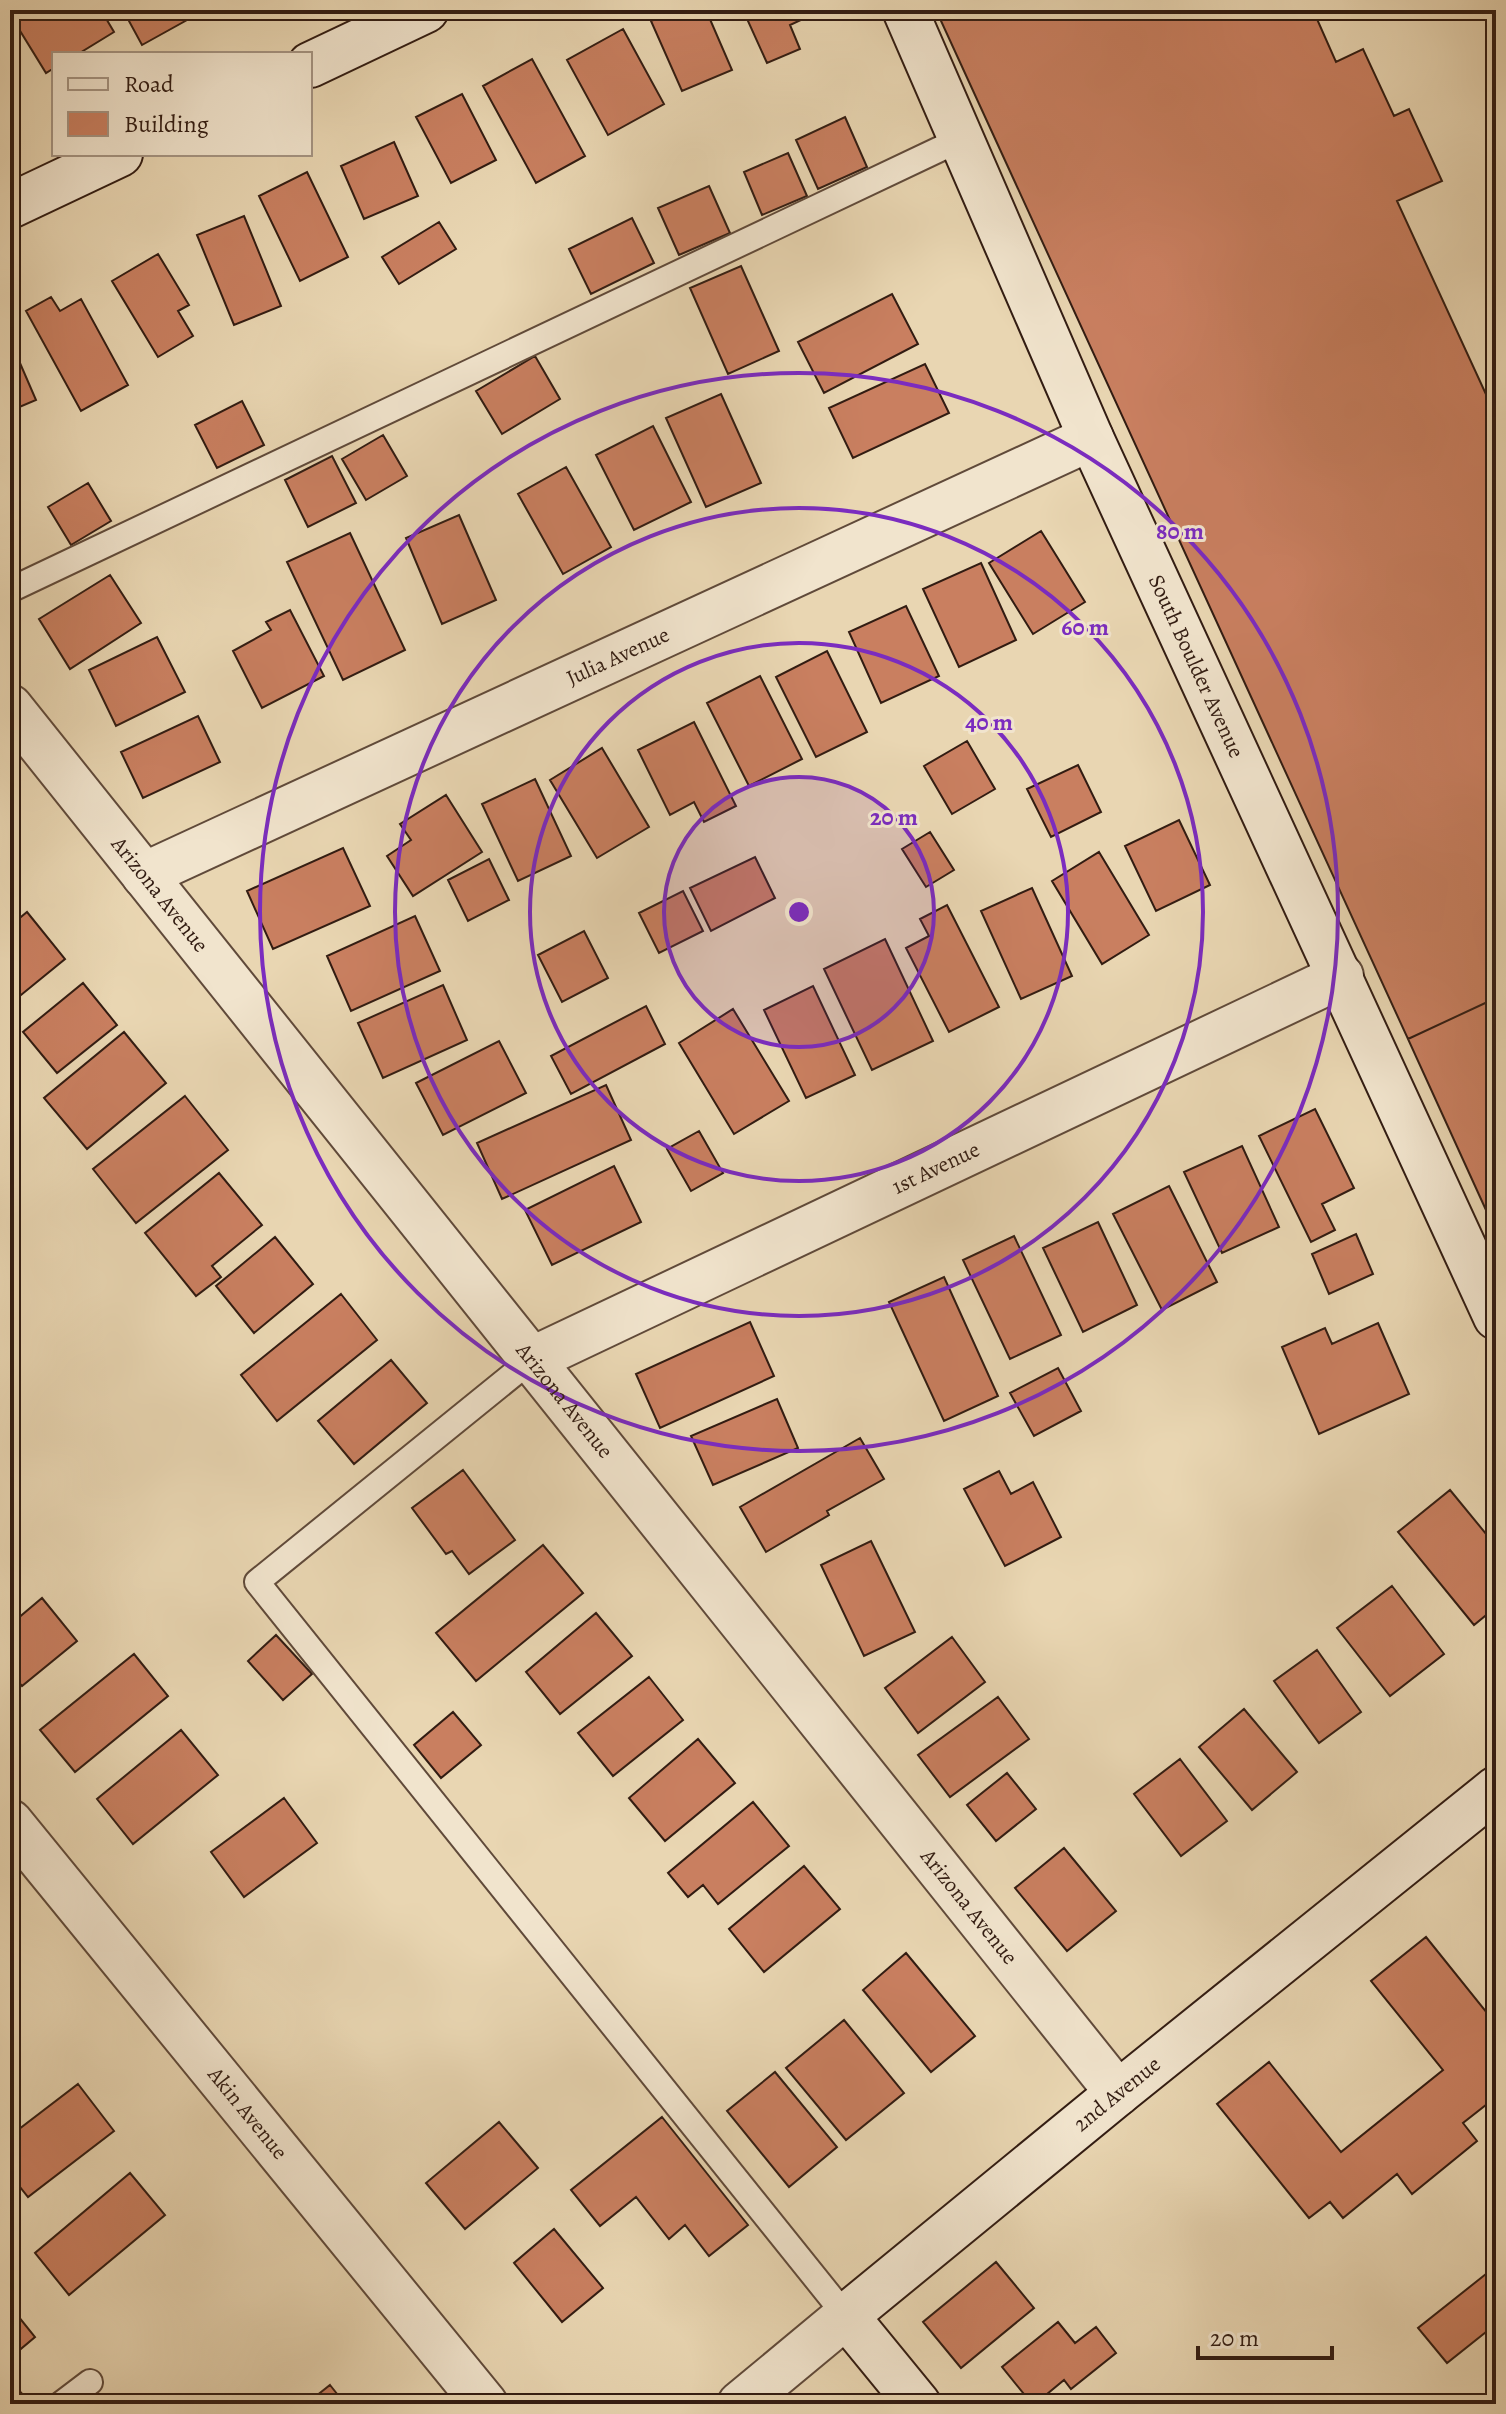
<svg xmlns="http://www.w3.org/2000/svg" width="1506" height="2414" font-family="Alegreya,serif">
<rect width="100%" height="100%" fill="#e9d6b2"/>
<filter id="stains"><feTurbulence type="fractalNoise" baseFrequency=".0025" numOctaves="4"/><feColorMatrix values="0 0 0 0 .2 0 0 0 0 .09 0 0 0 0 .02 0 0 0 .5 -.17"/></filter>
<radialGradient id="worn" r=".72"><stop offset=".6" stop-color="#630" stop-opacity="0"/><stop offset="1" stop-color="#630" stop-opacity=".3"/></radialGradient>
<!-- building -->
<path fill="#c97f60" stroke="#321c12" stroke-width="2" d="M32,10h69l13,22 -36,22h-24v14l-8,5 -32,-52z
M123,10h82l-63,35z
M676,10h30l26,60 -50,21 -31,-70z
M743,10h56l4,9 -13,6 10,24 -33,14z
M936,10h377l23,52 27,-13 31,67 15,-7 33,72 -45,20 99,215v582l-88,41z
M623,29l41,75 -56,31 -41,-75z
M532,59l53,97 -49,27 -53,-97z
M462,94l34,66 -45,23 -35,-66z
M845,117l22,50 -49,22 -22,-49z
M394,142l24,54 -54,23 -23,-53z
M788,153l19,43 -45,19 -18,-43z
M307,172l41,85 -48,24 -41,-85z
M709,186l21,47 -51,22 -21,-47z
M244,216l37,90 -47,19 -37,-90z
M632,218l22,45 -63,31 -22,-45z
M439,222l17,27 -57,35 -17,-27z
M158,254l31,51 -11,6 15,25 -35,21 -46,-76z
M741,266l38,85 -51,23 -38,-86z
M892,294l26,50 -94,49 -26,-51z
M51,297l9,14 21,-12 47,86 -47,26 -55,-100z
M10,340l26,60 -26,11z
M535,356l25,43 -58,35 -26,-43z
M925,364l24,49 -96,45 -24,-50z
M721,394l40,89 -55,24 -40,-89z
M242,401l22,44 -47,23 -22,-43z
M653,426l38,76 -57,28 -38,-75z
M383,435l24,41 -41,24 -24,-41z
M332,456l24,47 -48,24 -23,-47z
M566,467l45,80 -48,27 -45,-80z
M88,483l23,38 -40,24 -23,-38z
M459,515l37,85 -54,24 -36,-86z
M1041,531l44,71 -52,32 -44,-71z
M350,533l55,117 -62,30 -56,-118z
M981,563l35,77 -57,27 -36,-78z
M110,575l31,48 -71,46 -31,-50z
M906,606l33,70 -58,27 -32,-71z
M290,610l34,66 -62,32 -29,-57 38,-21 -5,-8z
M157,637l28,55 -69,34 -27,-56z
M827,651l40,81 -51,25 -40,-80z
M760,676l42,83 -53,27 -42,-83z
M198,716l22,46 -77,36 -22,-46z
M694,722l42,84 -32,16 -10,-20 -24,13 -32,-65z
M967,741l28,48 -43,25 -28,-48z
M602,748l47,79 -52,31 -47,-78z
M1078,765l23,47 -50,25 -24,-48z
M535,779l36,77 -53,25 -36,-77z
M446,795l36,57 -69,44 -26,-40 24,-16 -11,-16z
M1179,820l31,65 -54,26 -31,-65z
M930,832l24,38 -28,17 -24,-38z
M343,848l27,58 -97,43 -26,-58z
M1099,852l50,83 -47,29 -50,-83z
M755,857l20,41 -64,33 -21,-43z
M489,859l20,41 -41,21 -20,-41z
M1032,888l40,88 -51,23 -40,-88z
M683,891l20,40 -44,22 -20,-40z
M947,905l52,102 -50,25 -43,-84 23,-12 -9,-17z
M27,912l38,47 -55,45v-78z
M415,916l25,55 -89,40 -24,-55z
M584,931l24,47 -46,24 -24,-47z
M885,939l48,102 -61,29 -48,-101z
M83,983l34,42 -60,48 -34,-41z
M443,985l24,55 -84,38 -25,-55z
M813,986l42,89 -49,23 -42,-88z
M1496,998v234l-88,-193z
M646,1006l19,38 -94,50 -20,-38z
M733,1009l56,92 -55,33 -55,-91z
M124,1032l42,51 -79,66 -43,-51z
M499,1041l27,52 -83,42 -27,-52z
M606,1085l25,55 -129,59 -25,-56z
M185,1096l43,54 -92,73 -43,-54z
M1315,1109l39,79 -32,16 13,26 -24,12 -52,-106z
M699,1131l24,42 -32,18 -24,-42z
M1242,1146l37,81 -57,26 -38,-81z
M614,1166l27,56 -89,43 -27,-55z
M219,1173l43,52 -50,41 9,11 -25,19 -51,-63z
M1169,1186l48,96 -55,28 -49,-96z
M1098,1222l39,83 -54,27 -40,-84z
M1356,1234l17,40 -44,20 -17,-40z
M1014,1236l47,99 -51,24 -47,-99z
M275,1237l38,47 -59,49 -38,-47z
M944,1277l54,119 -54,25 -55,-119z
M341,1294l36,46 -100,81 -36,-46z
M750,1322l24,54 -114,52 -24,-54z
M1378,1323l31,71 -90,40 -37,-87 43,-19 7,16z
M391,1360l36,43 -73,61 -36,-43z
M1058,1368l23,43 -47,25 -24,-43z
M777,1399l21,49 -85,37 -22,-49z
M860,1438l24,41 -57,32 2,4 -63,37 -26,-45z
M463,1470l52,70 -46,34 -17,-23 -6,3 -34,-46z
M999,1471l12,23 22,-12 28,55 -56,29 -41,-77z
M1450,1490l46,56v61l-22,18 -76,-93z
M871,1541l44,91 -51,24 -43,-91z
M543,1545l40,48 -107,88 -40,-48z
M1392,1586l52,68 -54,42 -53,-68z
M42,1598l35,43 -55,45 -12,-15v-46z
M596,1613l36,43 -72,58 -34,-42z
M276,1635l36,39 -29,26 -35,-39z
M952,1637l33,45 -67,51 -33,-45z
M1317,1650l44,62 -42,31 -45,-62z
M134,1654l34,42 -93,76 -35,-42z
M649,1677l34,43 -70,56 -35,-43z
M998,1697l31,42 -79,58 -32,-42z
M1244,1709l53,63 -45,38 -53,-63z
M453,1712l28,33 -40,33 -27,-33z
M181,1730l37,45 -85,69 -36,-45z
M698,1739l37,44 -70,58 -36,-43z
M1180,1759l47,62 -46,35 -47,-62z
M1007,1773l29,36 -40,32 -29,-36z
M284,1798l33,45 -73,54 -33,-45z
M753,1802l36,44 -71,58 -15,-19 -15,12 -20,-24z
M1064,1848l52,63 -49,40 -52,-63z
M804,1866l36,43 -76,63 -35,-43z
M1426,1937l70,87v73l-33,26 14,18 -65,53 -15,-20 -54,44 -13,-16 -21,16 -92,-114 52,-42 72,90 102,-82 -72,-89z
M906,1953l69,83 -44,36 -68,-82z
M844,2020l60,73 -58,47 -60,-72z
M775,2072l62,75 -48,40 -62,-76z
M78,2084l36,47 -86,66 -16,-20 -2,2v-43z
M662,2117l86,108 -39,31 -24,-31 -16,14 -33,-42 -36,29 -29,-36z
M499,2122l39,46 -73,61 -39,-46z
M130,2173l35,42 -96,80 -34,-42z
M554,2229l49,59 -41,34 -48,-59z
M996,2262l38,46 -73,60 -38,-46z
M1496,2266v58l-49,39 -29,-35z
M10,2306l25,31 -25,21z
M1058,2322l17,21 21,-16 20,26 -45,36 -7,-9 -29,24h-3l-30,-37z
M10,2380l13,15 -11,9h-2z
M330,2385l15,19h-39z"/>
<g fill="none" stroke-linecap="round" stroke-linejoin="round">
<!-- lane casing -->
<g stroke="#604a3a" stroke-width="28">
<path id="lane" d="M10,590l951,-451
M531,1360l-274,222 589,734
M61,2404l29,-22"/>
</g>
<!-- street casing -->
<g stroke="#604a3a" stroke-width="48">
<g id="street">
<path id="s1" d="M10,707l1108,1386"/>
<path id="s2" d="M144,875l947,-437"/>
<path id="s3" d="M531,1360l810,-384"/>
<path id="s4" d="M10,1822l475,582"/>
<path d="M740,2404l106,-88"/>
</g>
</g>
<!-- secondary casing -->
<g stroke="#321c12" stroke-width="48">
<g id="secondary">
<path id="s5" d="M905,10l186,428 405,879"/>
<path d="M310,65l116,-55"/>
<path d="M10,206l110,-52"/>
<path id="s6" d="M918,2404l-72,-88 272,-223 378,-304"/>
</g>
</g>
<!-- lane -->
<use href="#lane" stroke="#f1e4cd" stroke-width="24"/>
<!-- street -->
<use href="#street" stroke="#f1e4cd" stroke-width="44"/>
<!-- secondary -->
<use href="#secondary" stroke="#f1e4cd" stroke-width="44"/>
</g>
<!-- distance rings -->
<circle cx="799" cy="912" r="135" fill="#7b2cbf" fill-opacity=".12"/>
<g fill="none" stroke="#7b2cbf" stroke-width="4">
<circle cx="799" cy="912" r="135"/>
<circle cx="799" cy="912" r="269"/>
<circle cx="799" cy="912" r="404"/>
<circle cx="799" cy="912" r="539"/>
</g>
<g text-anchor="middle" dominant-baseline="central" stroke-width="6" stroke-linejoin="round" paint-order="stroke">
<!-- street labels -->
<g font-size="22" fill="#321c12" stroke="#f1e4cd">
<text stroke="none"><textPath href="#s2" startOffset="522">Julia Avenue</textPath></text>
<text stroke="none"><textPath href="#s5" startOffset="718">South Boulder Avenue</textPath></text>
<text stroke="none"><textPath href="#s1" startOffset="240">Arizona Avenue</textPath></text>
<text stroke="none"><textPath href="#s3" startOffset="448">1st Avenue</textPath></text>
<text stroke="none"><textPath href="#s1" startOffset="888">Arizona Avenue</textPath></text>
<text stroke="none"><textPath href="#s1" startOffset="1536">Arizona Avenue</textPath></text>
<text stroke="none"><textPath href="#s6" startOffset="464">2nd Avenue</textPath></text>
<text stroke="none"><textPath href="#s4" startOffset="376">Akin Avenue</textPath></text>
</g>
</g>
<circle cx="799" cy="912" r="12" fill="#7b2cbf" stroke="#f1e4cd" stroke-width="4"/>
<g font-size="24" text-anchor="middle" font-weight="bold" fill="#7b2cbf" stroke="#f1e4cd" stroke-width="6" stroke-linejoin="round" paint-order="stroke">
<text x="1180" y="539">80 m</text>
<text x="1085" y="635">60 m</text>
<text x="989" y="730">40 m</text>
<text x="894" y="825">20 m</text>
</g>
<!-- margin -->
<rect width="1506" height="2414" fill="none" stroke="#e9d6b2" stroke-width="40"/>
<rect x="12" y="12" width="1482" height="2390" fill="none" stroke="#321c12" stroke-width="4"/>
<rect x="20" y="20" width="1466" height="2374" fill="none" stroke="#321c12" stroke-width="2"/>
<!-- legend -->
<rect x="52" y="52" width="260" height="104" fill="#f1e4cd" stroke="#a59482" stroke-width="2"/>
<rect x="68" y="78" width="40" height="12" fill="#f1e4cd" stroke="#a59482" stroke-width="2"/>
<text x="124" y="92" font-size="24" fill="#321c12">Road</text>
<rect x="68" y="112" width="40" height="24" fill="#c97f60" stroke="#a59482" stroke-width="2"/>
<text x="124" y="132" font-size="24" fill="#321c12">Building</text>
<!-- scale -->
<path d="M1198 2346v12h134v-12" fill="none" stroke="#321c12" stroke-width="4"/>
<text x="1210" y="2346" font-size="24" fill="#321c12" stroke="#f1e4cd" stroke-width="6" paint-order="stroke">20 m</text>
<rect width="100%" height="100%" filter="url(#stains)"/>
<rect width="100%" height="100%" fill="url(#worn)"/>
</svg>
